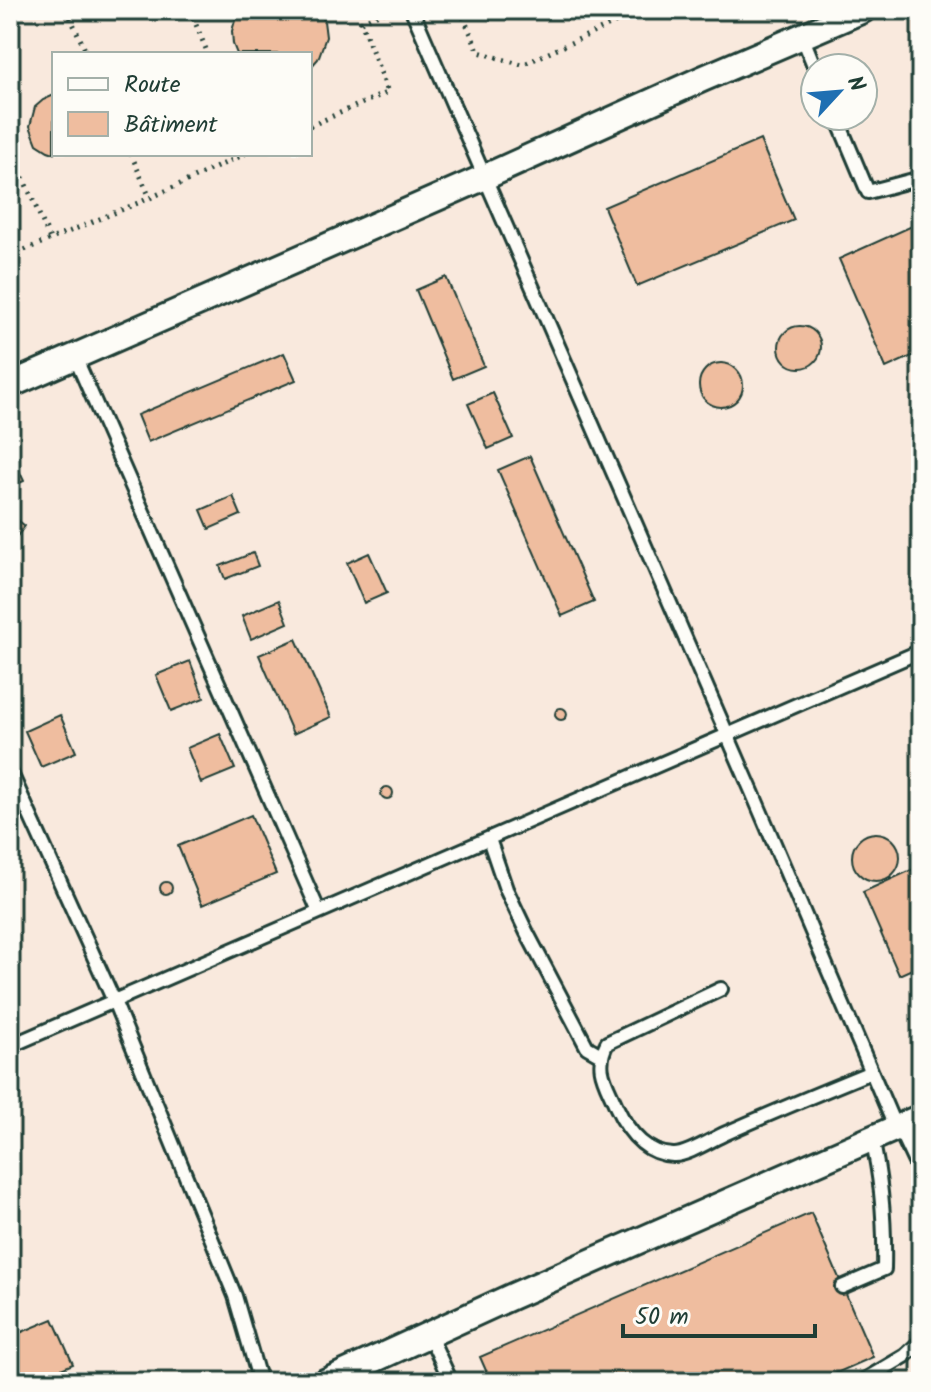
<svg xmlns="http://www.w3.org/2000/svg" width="931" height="1392" font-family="Kalam,sans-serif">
<rect width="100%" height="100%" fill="#fdfcf7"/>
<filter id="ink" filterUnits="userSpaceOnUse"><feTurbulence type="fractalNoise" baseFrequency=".0125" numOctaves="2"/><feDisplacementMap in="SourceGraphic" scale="16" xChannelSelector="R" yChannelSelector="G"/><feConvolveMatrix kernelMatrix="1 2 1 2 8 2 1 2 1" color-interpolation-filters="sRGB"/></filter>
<g filter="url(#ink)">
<!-- built -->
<path fill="#f9e9dd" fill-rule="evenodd" d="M10,10h911v1372h-911zM54,54h256v100h-256zM815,68h48v48h-48z"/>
<!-- building -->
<path fill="#efbd9f" stroke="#1f3d34" stroke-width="2" d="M238,10h81l5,11 2,16 -8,22 -8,9v-14h-73l-4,-10 -1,-13z
M54,95v58l-6,-2 -11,-7 -7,-18 5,-19 8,-7z
M760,140l34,80 -157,66 -33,-79z
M921,222v130l-35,16 -47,-109z
M446,277l38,89 -31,13 -37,-89z
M779 347a21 21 0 1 1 42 0a21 21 0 1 1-42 0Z
M284,353l12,27 -148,62 -11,-27z
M699 385a22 22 0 1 1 44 0a22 22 0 1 1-44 0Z
M493,393l20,45 -25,11 -20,-45z
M530,456l64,146 -32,14 -64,-146z
M13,458l11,23 -14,6v-28z
M233,496l8,19 -32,14 -8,-19z
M10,503h4v14l11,9 -15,19z
M253,553l5,13 -33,13 -5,-13z
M369,553l18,40 -23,10 -17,-40z
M279,600l9,23 -37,16 -9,-23z
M296,639l35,78 -38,17 -34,-79z
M190,661l14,37 -33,13 -15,-36z
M555 714a6 6 0 1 1 12 0a6 6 0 1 1-12 0Z
M60,715l16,37 -35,15 -16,-36z
M220,734l15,35 -34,14 -14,-35z
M381 793a6 6 0 1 1 12 0a6 6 0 1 1-12 0Z
M251,815l25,59 -74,31 -24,-59z
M852 857a24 24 0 1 1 48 0a24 24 0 1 1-48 0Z
M920,866l1,99 -22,10 -36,-83z
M160 888a6 6 0 1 1 12 0a6 6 0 1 1-12 0Z
M811,1213l62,144 -57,25h-325l-11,-25z
M53,1319l20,45 -43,18h-20v-45z"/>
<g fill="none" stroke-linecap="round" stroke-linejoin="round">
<!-- service casing -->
<g stroke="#1f3d34" stroke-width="18">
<path id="service" d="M412,10l341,784 143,335
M802,36l13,32
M836,116l32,76 53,-14
M75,357l244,555
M10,771l104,230 121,295 25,86
M489,839l17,50 21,44 60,114 14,8
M721,989l-114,54c-13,25 -1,39 9,63 11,24 29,48 57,49 13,1 38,-15 51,-21 49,-22 98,-42 147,-62
M10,1046l911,-395
M842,1287l42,-18c1,-44 -2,-87 -12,-130
M429,1334l22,48
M861,1382l44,-26 16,-15"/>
</g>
<!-- minor casing -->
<g stroke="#1f3d34" stroke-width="30">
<path id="minor" d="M10,385l475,-208 217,-98 161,-69
M904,1125l17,36
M325,1382l188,-86 408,-179"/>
</g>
<!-- path -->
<path stroke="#1f3d34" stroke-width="5" stroke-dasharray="2 6" stroke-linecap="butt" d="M67,10l20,44
M190,10l18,44
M460,10l19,42 43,13 121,-55
M310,126l78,-34 -27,-70 27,-12
M10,148l40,91
M131,154l19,44 95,-44
M10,256l140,-58"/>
<!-- service -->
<use href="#service" stroke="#fdfcf7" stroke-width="12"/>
<!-- minor -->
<use href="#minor" stroke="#fdfcf7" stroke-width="24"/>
</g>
</g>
<!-- margin -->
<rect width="931" height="1392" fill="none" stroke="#fdfcf7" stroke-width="40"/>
<rect x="20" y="20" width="891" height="1352" fill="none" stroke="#1f3d34" stroke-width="3" filter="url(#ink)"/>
<!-- legend -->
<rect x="52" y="52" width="260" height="104" fill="#fdfcf7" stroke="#a4b0a9" stroke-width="2"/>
<rect x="68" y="78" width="40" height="12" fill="#fdfcf7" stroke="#a4b0a9" stroke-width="2"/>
<text x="124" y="92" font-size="24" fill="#1f3d34">Route</text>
<rect x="68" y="112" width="40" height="24" fill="#efbd9f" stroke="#a4b0a9" stroke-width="2"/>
<text x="124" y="132" font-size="24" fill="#1f3d34">Bâtiment</text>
<!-- north arrow -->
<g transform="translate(839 92) rotate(64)"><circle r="38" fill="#fdfcf7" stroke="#a4b0a9" stroke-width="2"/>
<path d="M0-6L14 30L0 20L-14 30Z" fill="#1f6fb2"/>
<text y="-12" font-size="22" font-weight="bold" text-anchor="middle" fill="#1f3d34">N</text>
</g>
<!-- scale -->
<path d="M623 1324v12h192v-12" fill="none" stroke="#1f3d34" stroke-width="4"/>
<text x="635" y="1324" font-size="24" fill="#1f3d34" stroke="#fdfcf7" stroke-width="6" paint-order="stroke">50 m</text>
</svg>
